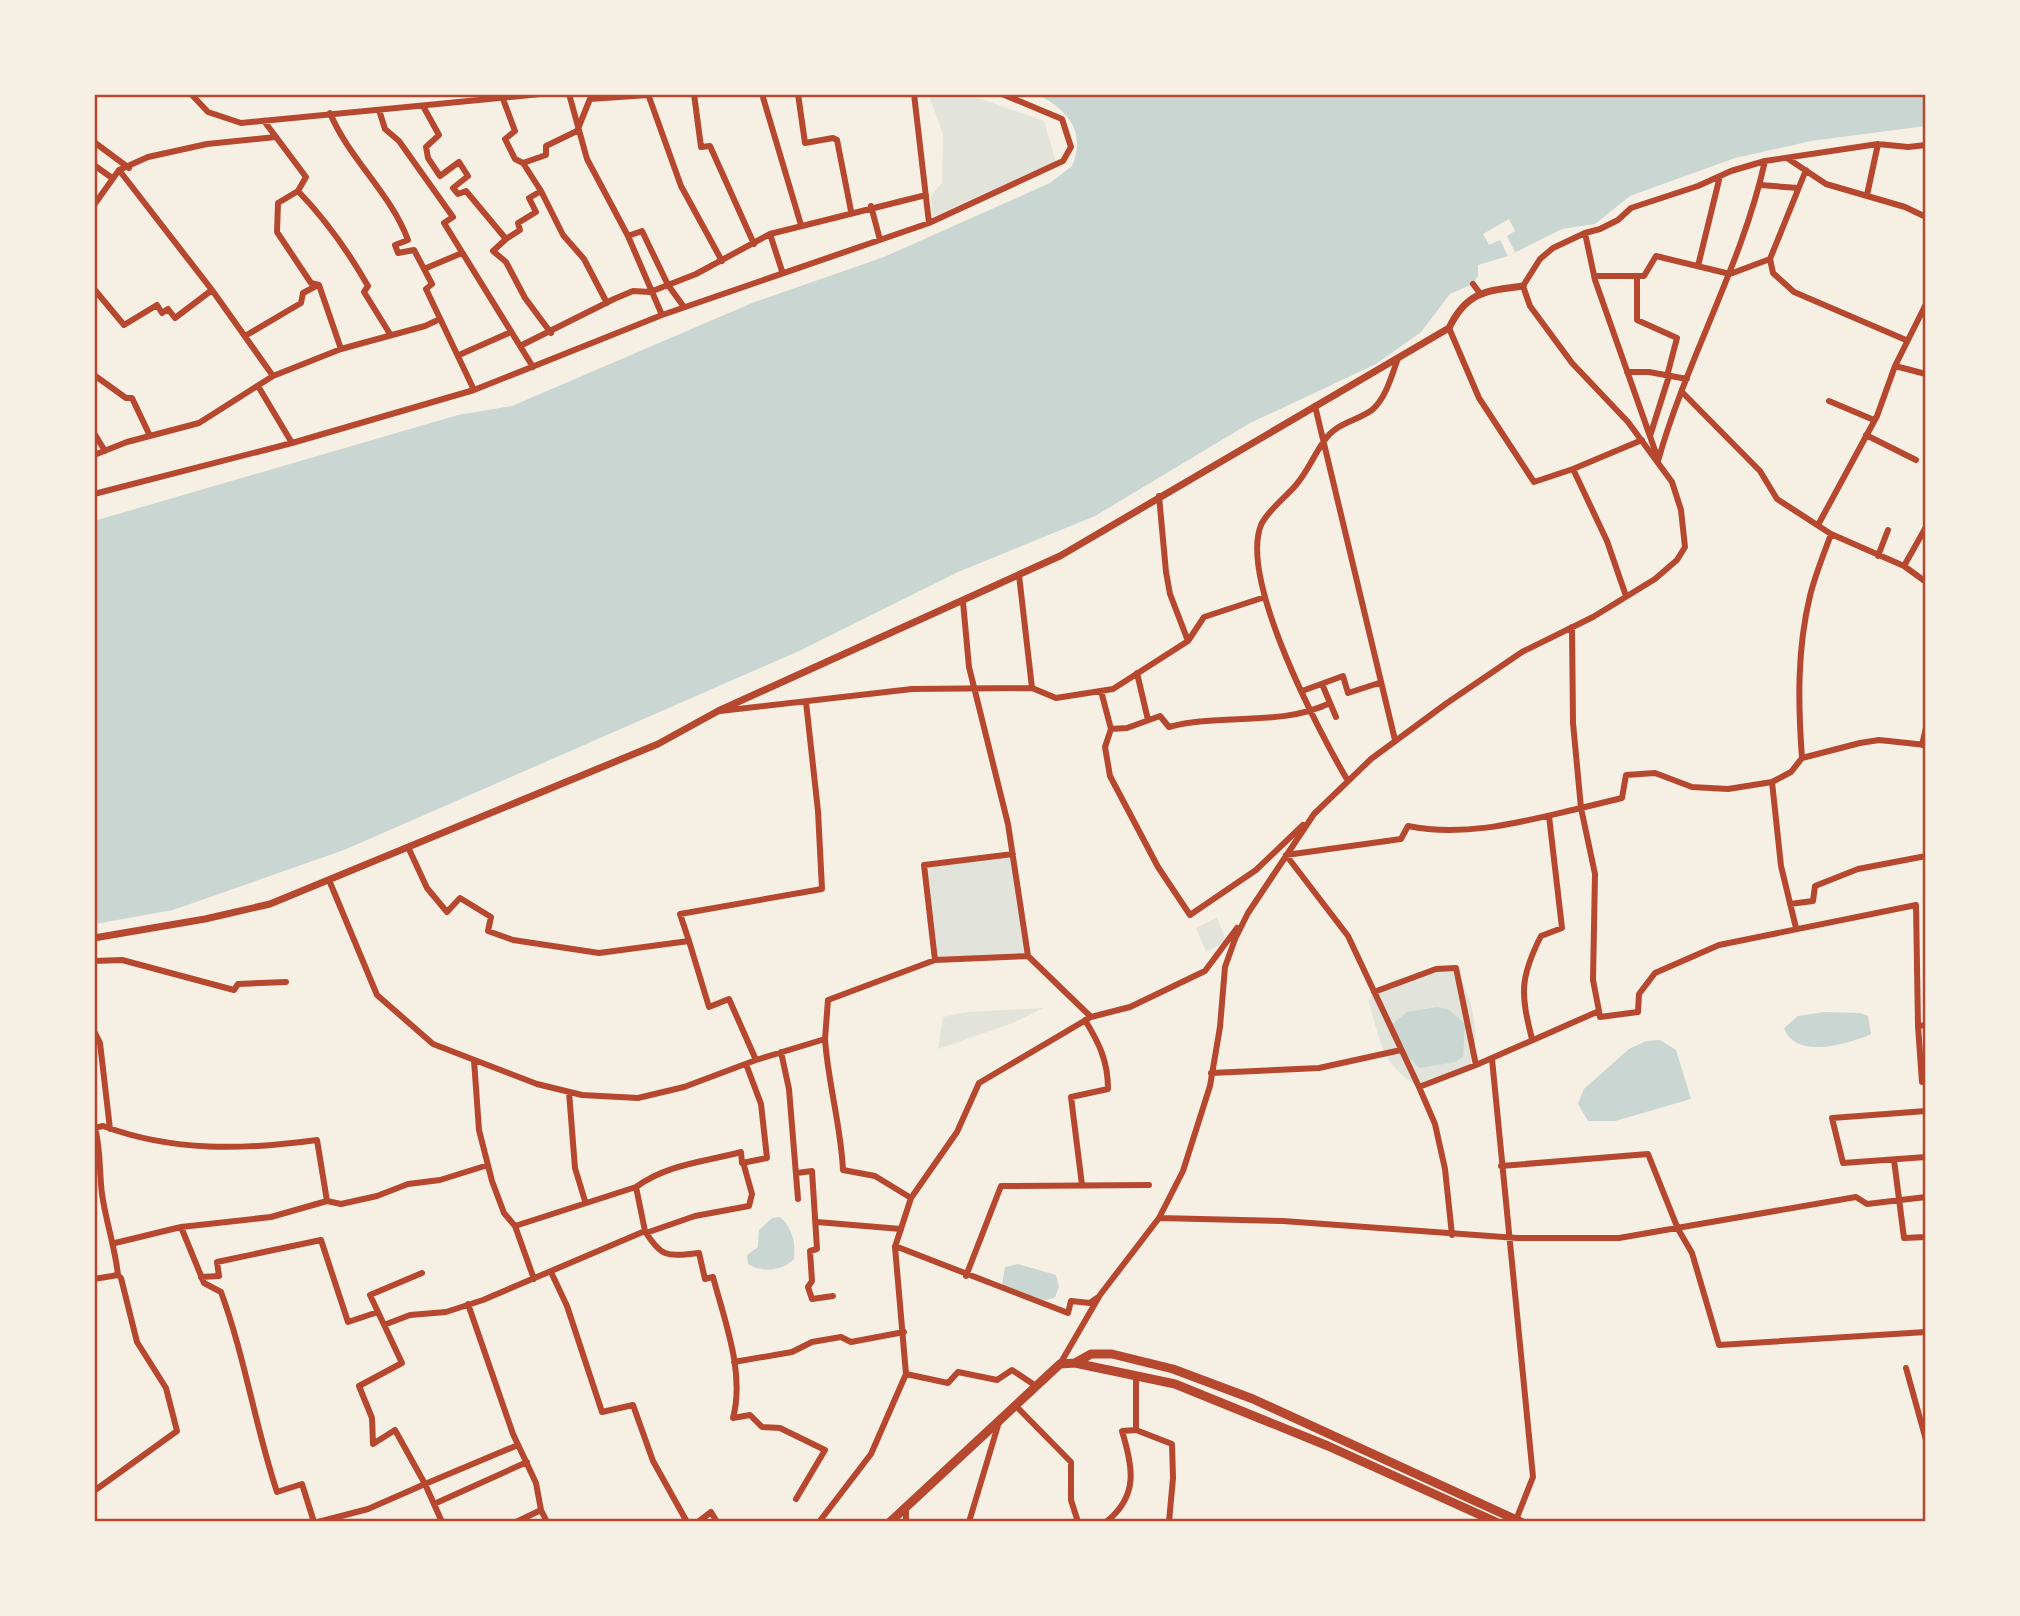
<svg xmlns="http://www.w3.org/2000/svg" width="2020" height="1616" font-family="'IBM Plex Sans',sans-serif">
<rect width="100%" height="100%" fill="#f6efe4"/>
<!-- green -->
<path fill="#e2e4dc" d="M929,95h41l74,26 12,41 -124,55 -1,-22 11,-12 1,-48z
M1013,854l3,48 12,54 -93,4 -11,-95z
M1217,917l9,24 -20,11 -10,-24z
M1445,970l13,3c14,24 24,66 12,92l-51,22c-39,-23 -38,-47 -51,-86 17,-25 50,-28 77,-31z
M1043,1008l-30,15 -75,26 5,-32 24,-5z"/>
<!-- water -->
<path fill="#c9d6d2" d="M1038,95h887v31l-114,15 -76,17 -105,38 -35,28 -33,5 -54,27 -30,9v11l-5,8 -23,10 -29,38 -45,32 -126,59 -155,93 -137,56 -159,79 -455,199 -171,60 -78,14 -1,-403 364,-106 54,-9 240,-103 132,-46 166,-74 22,-17c15,-34 -5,-57 -34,-71z
M1437,1007l11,2 17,15 -2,33 -7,5 -37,6 -16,-17 -12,-26 16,-13z
M1824,1012l36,1 8,3 3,18c-22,10 -76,26 -87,-6l14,-12z
M1660,1040l16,10 15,49 -76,22h-27l-10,-17 6,-15 45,-40 17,-8z
M780,1217c12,10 16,26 14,42 -11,12 -32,14 -46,5l-1,-9 11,-8 1,-17 13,-12z
M1018,1264l38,11 3,12 -4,10c-15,9 -38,-6 -53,-12l3,-18z"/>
<!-- pier -->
<path fill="#f6efe4" d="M1509,219l6,12 -8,5 8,16 -7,4 -8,-16 -11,5 -6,-11z"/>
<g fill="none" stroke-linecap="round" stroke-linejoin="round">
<!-- minor -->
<path stroke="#b5482f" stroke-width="6" d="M191,94l17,18 33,11 300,-29
M569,94l18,65 41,77 34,79
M648,94l33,92 41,75
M694,94l7,53 9,-1 44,98
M762,94l39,131
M798,94l7,49 28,-5 4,2 14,71
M914,94l15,129
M503,99l12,32 -10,8 10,20 8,4 18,28 22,44 21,24 23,44
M423,106l16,29 -13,12 2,11 12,18 19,-14 9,14 -15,12 5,6 8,-3 40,48 -13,12 13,11 19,36 26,35
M379,110l6,19 14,12 54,76 -9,6 89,144
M330,113c19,46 60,79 78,127l-13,5 3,8 16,-3 18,34 -6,5 48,101
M264,121l42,56 -8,14c28,29 50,60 70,95l-4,6 26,42
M94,142l35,26
M1787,158l39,26 79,23 21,10
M523,163l23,-8v-9l31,-15 13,-32 58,-4
M94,165l18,13
M1760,185l38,3
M298,191l-20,12 -1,29 34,51 8,2 22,64
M1867,195l11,-51
M94,205l25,-35 29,-13 59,-13 69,-7
M871,206l9,34
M1585,233l10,47 63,179
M770,234l12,37
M628,236l14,-5 26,54 16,22
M506,239l14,-9 -2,-7 18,-11 -7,-14 12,-7
M1770,259l3,14 21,19 112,48
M1698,266l22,-90
M424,269l38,-16
M1594,276h50l12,-20 74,18 40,-15 36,-89
M1637,276v44l40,18 -10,38
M1473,284l6,8
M94,289l30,36 33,-20 5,8 6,-4 7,9 37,-28
M1449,328l30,70 55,84 39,-13 34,72 19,55
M245,336l56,-33 2,-10 15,-8
M520,346l94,-47 19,-8 17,1 46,-18 74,-40 156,-39
M459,355l52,-23
M1895,366l31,8
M1627,372h22l38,7
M94,375l32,23h6l18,38
M273,376l68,-27 84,-23 15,-7
M258,386l34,57
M1682,392l78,79 17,28 54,35 73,32 22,16
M1829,401l45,19
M1315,406l80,334
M94,433l11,18
M1866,435l50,25
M1650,436l19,-60
M94,455l33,-13 72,-19 74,-47 -61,-86 -93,-120
M1658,461c29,-103 84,-196 107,-300
M1573,469l69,-29
M94,494l198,-51 182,-53 188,-75 267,-92 134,-62 8,-14 -9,-28 -60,-25
M1159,496l7,76 4,22 18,47
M1818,525l59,-109 18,-50 31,-62
M1878,556l10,-26
M1904,566l22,-39
M1019,575l13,113
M963,602l6,65 39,157 20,132
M1572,627l1,96 8,85 41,-10 4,-23 29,-2 37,14 36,2 44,-7 19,-10 11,-14 58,-15 19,-3 47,5
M1137,673l11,47
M1322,684l14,33
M1101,691l10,38
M1302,691l41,-15 5,17 31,-10
M720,711l192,-22 120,-1 24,10 57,-9 75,-48 16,-24 61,-20
M1922,745l4,-17
M1802,758c-4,-54 -5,-109 8,-162 5,-21 14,-42 21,-62
M1348,781c-29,-49 -109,-201 -87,-256 6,-14 25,-28 35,-40 12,-14 18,-30 28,-44 13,-19 31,-19 48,-31 14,-12 20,-35 26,-52
M1772,782l9,84 15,62
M1581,808l14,66 -2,106 6,31 -123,54 -57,22 -71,-151 -62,-81 115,-16 7,-13c58,12 117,-5 173,-18z
M1303,825l-47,45 -66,45 -32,-48 -48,-91 -5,-29 6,-18 16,-1 33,-12 9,11c51,-14 112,0 161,-24
M408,847l19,41 20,24 13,-14 31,19 -3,14 25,9 86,13 90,-12 -9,-27 142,-25 -4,-78 -12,-109
M329,880l48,115 56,49 104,40 45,11 56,3 46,-11 72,-27 69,-21 3,-39 107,-40 93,-4 63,61 -112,66 -22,49 -46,66 -16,49 11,127 -35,80 -52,68
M1790,904l23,-3 2,-15 43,-17 68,-13
M689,941l20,66 20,-8 27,61
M935,960l-11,-95 89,-11
M94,961l28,-1 112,30 4,-6 48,-2
M1374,992l62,-23 20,-1 20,97
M1599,1011l1,6 38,-5 1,-18 16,-21 64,-28 197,-40 2,121
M1091,1017l39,-10 75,-36 32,-43
M1926,1025l-8,1 4,56h4
M94,1031l6,12 10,86
M825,1039c3,44 16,87 18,131l32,6 36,22
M1532,1039c-11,-44 -13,-60 9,-103l21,-8 -13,-112
M781,1052l8,37 9,110
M1492,1059l41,418 -17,43
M474,1060l5,70 13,51 12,32 11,13 19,53
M1211,1073l108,-5 82,-18
M1419,1087l16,37 10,45 7,66
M569,1092l6,76 10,33
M1926,1111l-94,7 11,45 83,-6
M94,1128l9,-2c70,26 141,24 214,14l10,61 -56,16 -90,10 23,56 17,9c24,65 34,134 56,200l25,-8 12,38
M95,1128c6,22 4,43 7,66 4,28 13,53 16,81
M1894,1160l10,78 22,-1
M1501,1166l147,-12 30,75 14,24 27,92 207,-13
M797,1173l15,-2 5,78 -7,2 2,30 -4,6 4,12 21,-3
M1082,1185l-11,-88 37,-8c0,-28 -9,-46 -23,-69
M327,1201l14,3 36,-8 31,-12 32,-4 48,-15
M1159,1218l124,3 234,17h102l237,-41 11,7 59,-7
M817,1222l84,7
M515,1226l121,-39
M645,1231c17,28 23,25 54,22l6,26 8,-2c12,45 32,96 20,141l17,-3 12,12 18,1 45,22 -29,49
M646,1233l49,-17 54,-10 3,-12 -9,-32
M115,1243l66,-16
M895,1246l173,67 3,-12 19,2 7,-5
M551,1272l16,34 35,106 31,-7 20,56 34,61
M422,1273l-52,22 32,68 -43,23 13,32 1,26 22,-14 30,54 93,-39
M966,1276l35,-90 148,-1
M201,1277l18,-1 -2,-14 104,-22 27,82 30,-10
M94,1279l24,-4 3,3 16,64 29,46 11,43 -83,60
M468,1304l45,130 23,49 5,27 6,12
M384,1325l26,-10 36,-3 37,-12 162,-69 -9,-44c32,-23 68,-25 105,-35l1,11 25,-5 -6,-54 -15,-40
M734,1362l58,-10 20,-10 29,-5 10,5 53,-10
M1060,1364l40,-69 59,-77 24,-47 27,-85 10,-59 5,-60 10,-28 13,-26 66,-99 57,-55 76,-56 75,-51 71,-35 62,-38 22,-19 8,-13 -4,-37 -9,-28 -44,-60 -56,-59 -42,-57 -7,-20 17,-27 13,-11 32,-15 15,-4 18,-9 13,-12 67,-22 33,-15 34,-10 113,-17 30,3 18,-2
M1906,1368l20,72
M906,1374l42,9 10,-11 39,8 15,-10 24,16
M1136,1376v54l36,14 1,34 -4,44
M1016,1406l55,56v38l7,22
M434,1504l93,-42
M246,1522h11
M318,1522l50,-13 57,-25 17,38
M516,1522l25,-12
M698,1522l13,-10 6,10
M906,1522v-14
M969,1522l30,-100
M1106,1522c33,-26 27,-55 16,-91l14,-1"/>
<!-- tertiary -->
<path stroke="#b5482f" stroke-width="7" d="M94,938l111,-19 65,-15 388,-160 60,-33 342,-155 389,-228c18,-37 37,-37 74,-42"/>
<!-- primary -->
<path stroke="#b5482f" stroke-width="9" d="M1075,1363l16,-9h21l61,15 80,30 268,123
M890,1522l170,-158 15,-1 100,21 153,62 168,76"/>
</g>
<!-- border -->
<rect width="2020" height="1616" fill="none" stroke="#f6efe4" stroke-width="192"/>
<rect x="96" y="96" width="1828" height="1424" fill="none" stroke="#b5482f" stroke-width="2.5"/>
</svg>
